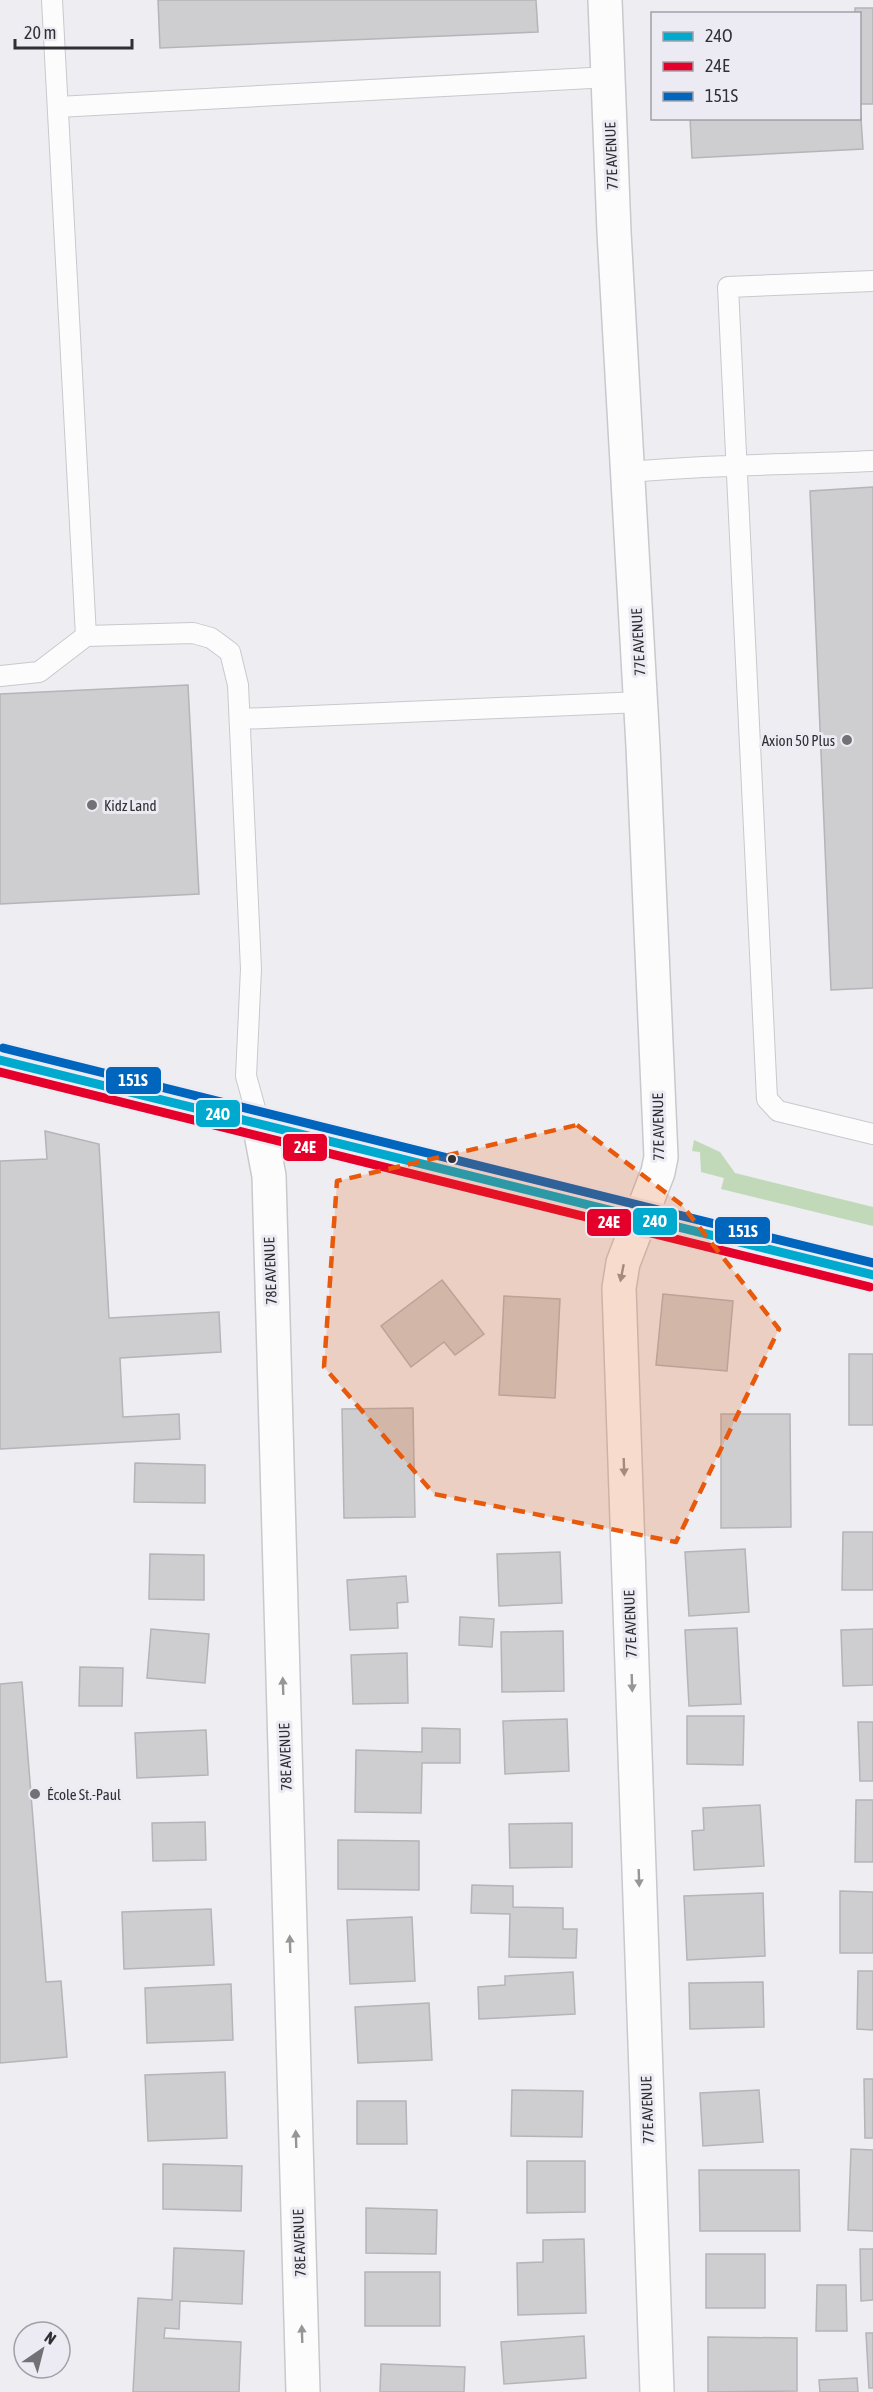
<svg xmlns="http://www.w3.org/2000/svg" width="873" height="2392" font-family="'Asap Condensed',sans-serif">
<rect width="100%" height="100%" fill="#ededf2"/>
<!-- green -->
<path fill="#c1d8b9" d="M694,1140l26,12 15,21 138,34v19l-152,-37 3,-11 -23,-6 -1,-20 -8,-1z"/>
<!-- building -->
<path fill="#cecdd0" stroke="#b5b4b8" stroke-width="1.5" d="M158,0h378l2,32 -378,16z
M855,8h18v96h-13l3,45 -171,9 -2,-40h170v-104h-5z
M873,487v501l-42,2 -21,-499z
M188,685l11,209 -199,10v-210z
M45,1131l54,13 10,174 110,-6 2,40 -101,6 3,59 56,-3 1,25 -180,10v-288l47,-2z
M442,1280l42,54 -29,21 -11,-13 -33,25 -30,-41z
M663,1294l70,7 -6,70 -71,-6z
M504,1296l56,3 -5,99 -56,-3z
M849,1354h24v71h-24z
M413,1408l2,109 -71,1 -2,-109z
M721,1414h69l1,113 -70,1z
M135,1463l70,2v38l-71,-1z
M843,1532h30v58h-31z
M745,1549l4,63 -60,4 -4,-64z
M560,1552l2,51 -63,3 -2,-52z
M150,1554l54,1v45l-55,-1z
M406,1576l2,26 -11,1 1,25 -48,2 -3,-50z
M460,1617l34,2 -2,28 -33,-2z
M737,1628l4,76 -52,2 -4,-76z
M151,1629l58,5 -4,49 -58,-5z
M873,1629v56l-30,1 -2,-56z
M563,1631l1,60 -62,1 -1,-60z
M407,1653l1,50 -55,1 -2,-49z
M80,1667l43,1 -1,38h-43z
M22,1682l24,300 15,-1 6,76 -67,6v-379z
M687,1716h57l-1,49 -56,-1z
M567,1719l2,52 -64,3 -2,-53z
M858,1722h15v59h-13z
M422,1728l38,1v34h-38l-1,50 -66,-1 1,-62 66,2z
M206,1730l2,45 -71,3 -2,-45z
M856,1800h17v62h-18z
M760,1805l4,61 -70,4 -2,-39 12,-1 -1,-22z
M205,1822l1,38 -53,1 -1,-38z
M572,1823v44l-62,1 -1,-44z
M338,1840l81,1v49l-81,-1z
M472,1885l41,1v21l50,1v21h14l-1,29 -67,-1 1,-43 -39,-1z
M840,1891l33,1v61h-33z
M763,1893l2,63 -78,4 -3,-64z
M211,1909l3,56 -90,4 -2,-57z
M412,1917l3,64 -65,3 -3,-64z
M858,1971h15v59l-16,-1z
M573,1972l2,42 -96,5 -1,-32 27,-2v-9z
M763,1982l1,45 -74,2 -1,-46z
M231,1984l2,56 -86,3 -2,-55z
M429,2003l3,57 -74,3 -3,-56z
M225,2072l2,66 -79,3 -3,-66z
M864,2079h9v59h-8z
M512,2090l71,1 -1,46 -71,-1z
M759,2090l4,52 -60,4 -3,-53z
M357,2101h49l1,43h-50z
M851,2149l22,1v81l-25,-1z
M527,2161h58v51l-58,1z
M163,2164l79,2 -1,45 -78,-2z
M699,2170h100l1,61h-100z
M366,2208l71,2 -1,44 -70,-1z
M584,2239l2,74 -68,2 -1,-52 26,-1v-22z
M174,2248l70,3 -2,53 -62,-3 -1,28 -14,-1 -1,10 77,4 -2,50h-106l5,-94 34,2z
M860,2249h13v51l-12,1z
M706,2254h59v54h-59z
M365,2272h75v54h-75z
M817,2285h29l1,46h-31z
M866,2333h7v55h-4z
M584,2336l2,42 -82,6 -3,-42z
M708,2337l89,1v53l-89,1z
M381,2364l84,3 -1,25h-84z
M857,2378l1,14h-38l-1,-12z"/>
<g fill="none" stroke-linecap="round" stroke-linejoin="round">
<!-- service casing -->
<g stroke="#c9c9cd" stroke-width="22">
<path id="service" d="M52,0l34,636
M58,107l551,-30
M873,281l-145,6 39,812 11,12 95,23
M629,472c81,-8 162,-7 244,-11
M0,676l39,-4 47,-36 107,-3 18,5 19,14 8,33 13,284 -5,107 13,47
M240,719l401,-17"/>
</g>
<!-- minor casing -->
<g stroke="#c9c9cd" stroke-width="36">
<path id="minor" d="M605,0l9,232 29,514 18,411 -3,15 -35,91 -4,25 38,1104
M259,1123l10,53 34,1216"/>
</g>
<!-- primary casing -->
<g stroke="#c9c9cd" stroke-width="36">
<path id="primary" d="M0,1060l873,215"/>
</g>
<!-- service -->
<use href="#service" stroke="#fcfcfd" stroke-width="20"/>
<!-- minor -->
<use href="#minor" stroke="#fcfcfd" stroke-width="33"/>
<!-- primary -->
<use href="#primary" stroke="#fcfcfd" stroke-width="33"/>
<!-- bus-1 casing -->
<g stroke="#ecebf4" stroke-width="14">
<path id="bus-1" d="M0,1060l873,215"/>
</g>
<!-- bus-2 casing -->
<g stroke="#ecebf4" stroke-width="14">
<path id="bus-2" d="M0,1072l870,215"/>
</g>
<!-- bus-3 casing -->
<g stroke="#ecebf4" stroke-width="14">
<path id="bus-3" d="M3,1048l870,215"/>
</g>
<!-- bus-1 -->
<use href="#bus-1" stroke="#00a9ce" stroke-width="9"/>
<!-- bus-2 -->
<use href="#bus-2" stroke="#e4002b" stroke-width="9"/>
<!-- bus-3 -->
<use href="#bus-3" stroke="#0065bd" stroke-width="9"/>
</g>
<!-- one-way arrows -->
<defs><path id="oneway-solid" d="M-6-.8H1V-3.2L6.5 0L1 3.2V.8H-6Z" transform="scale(1.5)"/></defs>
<g fill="#969698">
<use href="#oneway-solid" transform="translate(622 1273) rotate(101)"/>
<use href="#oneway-solid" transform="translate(624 1467) rotate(88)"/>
<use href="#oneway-solid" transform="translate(632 1683) rotate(88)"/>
<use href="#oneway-solid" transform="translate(283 1686) rotate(-92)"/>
<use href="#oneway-solid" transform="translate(639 1878) rotate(88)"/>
<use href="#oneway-solid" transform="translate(290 1944) rotate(-92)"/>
<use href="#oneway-solid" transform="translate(296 2139) rotate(-92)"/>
<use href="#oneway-solid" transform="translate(302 2334) rotate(-92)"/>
</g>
<!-- marked area -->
<path fill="#e8590c" fill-opacity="0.2" stroke="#e8590c" stroke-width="4.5" stroke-dasharray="12 8" stroke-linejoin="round" d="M577,1125l105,80 97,124 -103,213 -242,-48 -110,-127 13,-186z"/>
<!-- markers -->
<g fill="#727276" stroke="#ecebf4" stroke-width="2">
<circle cx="847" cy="740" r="6"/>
<circle cx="92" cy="805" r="6"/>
<circle cx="35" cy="1794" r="6"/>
</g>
<circle fill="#302f33" stroke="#ecebf4" stroke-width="2" cx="452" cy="1159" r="5"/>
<g text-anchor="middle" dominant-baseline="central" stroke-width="6" stroke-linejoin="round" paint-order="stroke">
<!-- street labels -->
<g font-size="15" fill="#302f33" stroke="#ecebf4">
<text transform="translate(611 156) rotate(-92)">77E AVENUE</text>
<text transform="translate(638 642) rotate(-93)">77E AVENUE</text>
<text transform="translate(658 1127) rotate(-91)">77E AVENUE</text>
<text transform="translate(270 1271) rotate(-92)">78E AVENUE</text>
<text transform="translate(630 1624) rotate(-92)">77E AVENUE</text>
<text transform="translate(285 1757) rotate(-92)">78E AVENUE</text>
<text transform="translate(647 2110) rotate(-92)">77E AVENUE</text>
<text transform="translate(299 2243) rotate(-92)">78E AVENUE</text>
</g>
<!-- poi labels -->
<g font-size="15" fill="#302f33" stroke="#ecebf4" text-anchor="start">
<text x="835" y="740" text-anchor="end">Axion 50 Plus</text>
<text x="104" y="805">Kidz Land</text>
<text x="47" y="1794">École St.-Paul</text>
</g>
</g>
<g stroke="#ecebf4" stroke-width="2">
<rect x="105" y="1066" width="57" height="29" rx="6" fill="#0065bd"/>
<rect x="195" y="1099" width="46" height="29" rx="6" fill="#00a9ce"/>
<rect x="282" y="1133" width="46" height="29" rx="6" fill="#e4002b"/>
<rect x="632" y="1207" width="46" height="29" rx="6" fill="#00a9ce"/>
<rect x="586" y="1208" width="46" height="29" rx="6" fill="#e4002b"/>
<rect x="714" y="1216" width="57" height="29" rx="6" fill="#0065bd"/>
</g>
<g font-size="16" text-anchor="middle" font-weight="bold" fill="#fff">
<text x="133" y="1086">151S</text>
<text x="218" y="1120">24O</text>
<text x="305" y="1153">24E</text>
<text x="655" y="1227">24O</text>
<text x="609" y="1228">24E</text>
<text x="743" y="1237">151S</text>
</g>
<!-- legend -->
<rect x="651" y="12" width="210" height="108" fill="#ecebf4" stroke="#a1a0a7" stroke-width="1.5"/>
<rect x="663" y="32" width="30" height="9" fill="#00a9ce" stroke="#a1a0a7" stroke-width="1.5"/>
<text x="705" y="42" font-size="18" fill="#302f33">24O</text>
<rect x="663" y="62" width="30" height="9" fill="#e4002b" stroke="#a1a0a7" stroke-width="1.5"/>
<text x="705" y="72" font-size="18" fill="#302f33">24E</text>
<rect x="663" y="92" width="30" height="9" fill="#0065bd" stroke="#a1a0a7" stroke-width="1.5"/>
<text x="705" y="102" font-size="18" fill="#302f33">151S</text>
<!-- north arrow -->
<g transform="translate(42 2350) rotate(35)"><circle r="28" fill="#ecebf4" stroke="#a1a0a7" stroke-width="1.5"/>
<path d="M0-4.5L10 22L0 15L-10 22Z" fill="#727276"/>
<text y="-9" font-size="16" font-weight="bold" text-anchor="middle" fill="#302f33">N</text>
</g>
<!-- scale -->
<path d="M15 39v9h117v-9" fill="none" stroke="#302f33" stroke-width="3"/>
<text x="24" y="39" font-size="18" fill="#302f33" stroke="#ecebf4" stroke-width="4.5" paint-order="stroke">20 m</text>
</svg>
